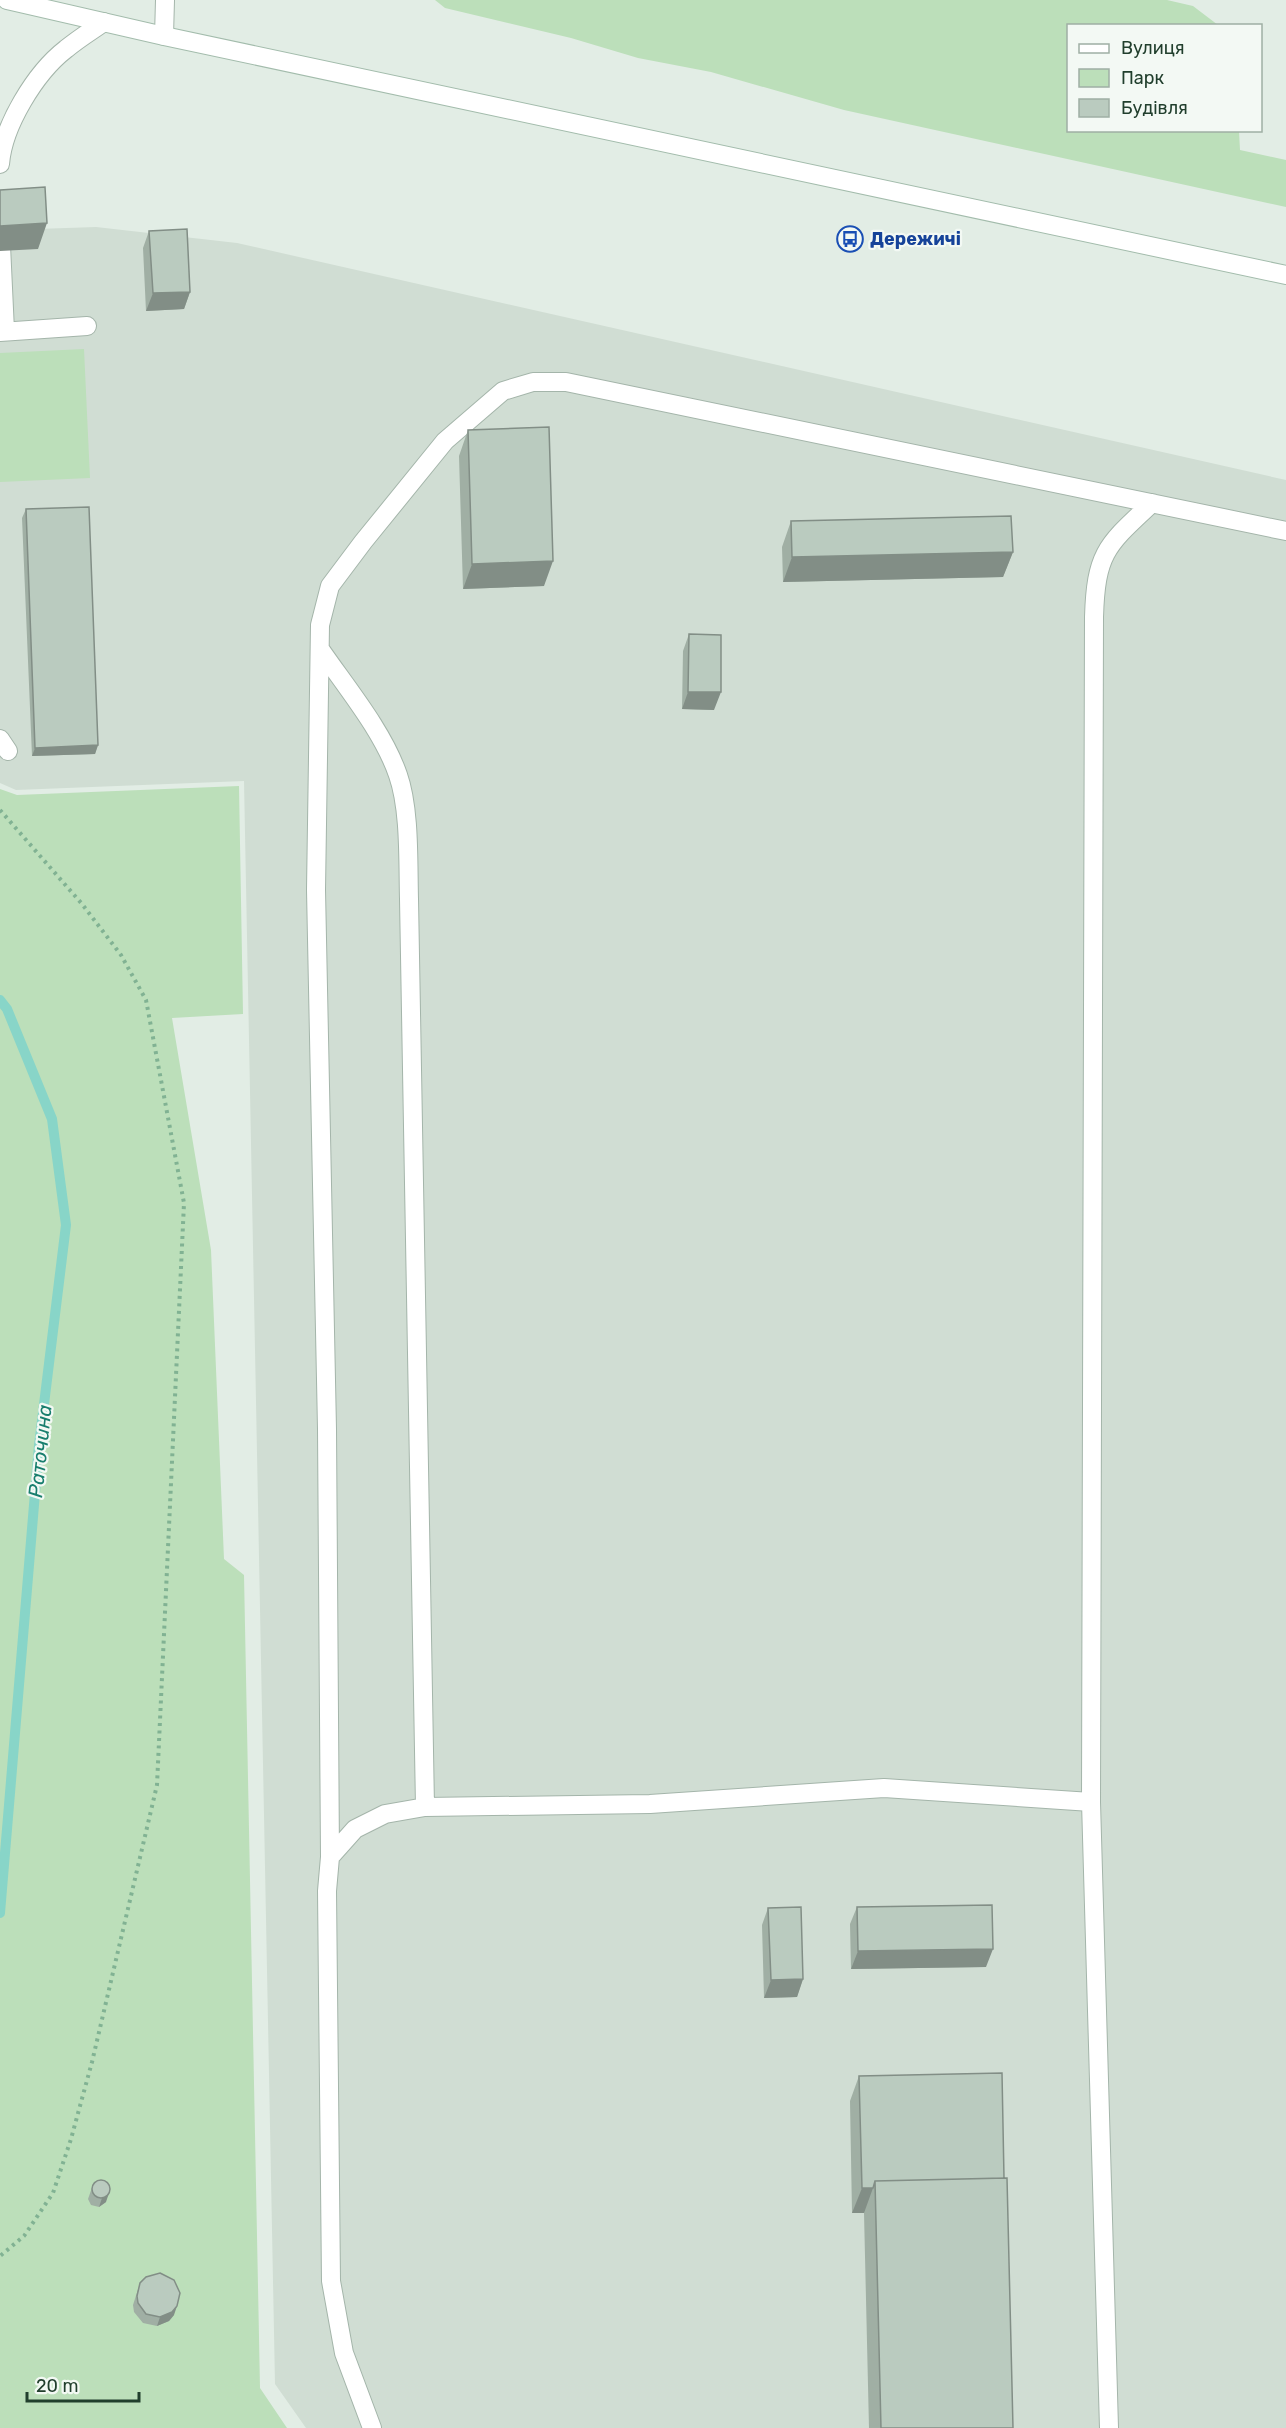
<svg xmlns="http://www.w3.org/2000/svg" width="1286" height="2428" font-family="Rubik,sans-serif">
<rect width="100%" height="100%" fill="#e2ede5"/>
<!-- built -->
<path fill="#d0ddd3" d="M0,215l37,14 59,-2 141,16 1049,237v1948h-980l-31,-44 -31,-1603 -228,9 -16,-7z"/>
<!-- green -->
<path fill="#bcdfba" d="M435,0h732l26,6 25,19 -150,1v104l171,1 1,19 46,10v47l-442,-97 -133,-38 -73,-14 -67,-20 -126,-30z
M84,349l6,129 -90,4v-129z
M239,786l4,228 -71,4 39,232 13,309 20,16 16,813 27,40h-287v-1639l17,6z"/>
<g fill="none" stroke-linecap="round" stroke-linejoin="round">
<!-- stream -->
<path stroke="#88d5c8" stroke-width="10" d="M0,1000l7,9 45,110 14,106 -27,220 -39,468"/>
<!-- service casing -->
<g stroke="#a4b5aa" stroke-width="20">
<path id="service" d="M164,36l1,-36
M0,164c3,-38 35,-91 66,-115 12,-10 25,-18 38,-27
M0,224l5,107
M0,332l87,-6
M320,649c26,38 63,82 78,126 12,34 10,87 11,124l16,908
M0,739l8,12
M330,1857l-3,-428 -11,-539 4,-265 10,-39 33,-44 82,-101 58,-50 30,-9h33l720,149
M372,2428l-28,-75 -13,-72 -4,-390 3,-34 25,-28 30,-15 40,-7 225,-3 234,-16 207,14
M1109,2428l-18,-626 3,-1185c2,-65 13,-72 58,-114"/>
</g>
<!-- secondary casing -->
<g stroke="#a3bcac" stroke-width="20">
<path id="secondary" d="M7,0l157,36 1122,239"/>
</g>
<!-- path -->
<path stroke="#81b293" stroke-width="4" stroke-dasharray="3 4.5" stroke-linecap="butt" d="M0,810l82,94 39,51 25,45 38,203 -27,582 -65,277 -21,77 -18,54 -29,43 -24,20"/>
<!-- service -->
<use href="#service" stroke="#fff" stroke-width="18"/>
<!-- secondary -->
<use href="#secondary" stroke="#fff" stroke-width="18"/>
</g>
<!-- wall -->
<path fill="#a0afa4" d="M149,231l41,61 -6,17 -38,2 -3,-63z
M468,430l76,156 -81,3 -4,-133z
M26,509l72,236 -3,9 -63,2 -10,-238z
M791,521l222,31 -10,25 -220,5 -1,-35z
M689,634l25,76 -32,-1 1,-58z
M857,1907l129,60 -135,2 -1,-45z
M768,1908l35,71 -6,18 -33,1 -2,-73z
M859,2076l145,102 9,250h-144l-5,-215h-12l-2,-112z
M94,2182l12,20 -7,5 -8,-2 -3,-6z
M140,2283l34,32 -5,6 -12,5 -14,-3 -9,-11 -1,-7z"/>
<!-- shaded-wall -->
<path fill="#828e86" d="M47,223l-9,26 -38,2v-25z
M190,292l-6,17 -38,2 7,-18z
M1013,552l-10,25 -220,5 9,-25z
M553,561l-9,25 -81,3 9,-25z
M688,692h33l-7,18 -32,-1z
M98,745l-3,9 -63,2 3,-8z
M993,1949l-7,18 -135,2 7,-18z
M803,1979l-6,18 -33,1 7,-18z
M862,2188h11l-9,25h-12z
M109,2193l-3,9 -7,5 3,-9z
M177,2306l-3,9 -5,6 -12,5 3,-9z"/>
<!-- building -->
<path fill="#bacbbf" stroke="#828e86" stroke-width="1.5" d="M45,187l2,36 -47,3v-36z
M187,229l3,63 -37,1 -4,-62z
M549,427l4,134 -81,3 -4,-134z
M89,507l9,238 -63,3 -9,-239z
M1011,516l2,36 -221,5 -1,-36z
M689,634l32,1v57h-33z
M992,1905l1,44 -135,2 -1,-44z
M801,1907l2,72 -32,1 -3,-72z
M1002,2073l2,105 -129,3 -2,7h-11l-3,-112z
M1007,2178l6,250h-132l-6,-247z
M92 2189a9 9 0 1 1 18 0a9 9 0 1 1-18 0Z
M160,2273l14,7 6,13 -3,13 -5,6 -12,5 -14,-3 -8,-11 -1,-7 3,-13 6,-6z"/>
<!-- icons -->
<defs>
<g id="bus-ring" transform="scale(1.35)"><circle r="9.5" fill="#f3f9f4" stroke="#1a4fb4" stroke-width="1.5"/><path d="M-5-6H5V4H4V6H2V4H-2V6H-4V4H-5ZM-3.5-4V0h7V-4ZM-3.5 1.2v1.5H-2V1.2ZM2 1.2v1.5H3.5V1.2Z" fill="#1a4fb4"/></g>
</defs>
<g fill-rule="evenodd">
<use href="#bus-ring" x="850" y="239"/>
</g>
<g text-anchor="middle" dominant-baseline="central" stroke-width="4.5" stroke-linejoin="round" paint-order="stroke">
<!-- transit labels -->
<g font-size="18" font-weight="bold" fill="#164399" stroke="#f3f9f4" text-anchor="start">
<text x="870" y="239">Дережичі</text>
</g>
<!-- water labels -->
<g font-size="20" font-style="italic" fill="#187e6e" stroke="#f3f9f4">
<text transform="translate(40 1451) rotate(-84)">Раточина</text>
</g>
</g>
<!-- legend -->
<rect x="1067" y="24" width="195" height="108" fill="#f3f9f4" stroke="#9fafa4" stroke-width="1.5"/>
<rect x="1079" y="44" width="30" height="9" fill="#ffffff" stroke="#9fafa4" stroke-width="1.5"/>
<text x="1121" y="54" font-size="18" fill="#213f2d">Вулиця</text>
<rect x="1079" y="69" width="30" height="18" fill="#bcdfba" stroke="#9fafa4" stroke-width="1.5"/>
<text x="1121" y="84" font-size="18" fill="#213f2d">Парк</text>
<rect x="1079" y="99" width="30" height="18" fill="#bacbbf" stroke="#9fafa4" stroke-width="1.5"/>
<text x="1121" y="114" font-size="18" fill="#213f2d">Будівля</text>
<!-- scale -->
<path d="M27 2392v9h112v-9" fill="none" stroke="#213f2d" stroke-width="3"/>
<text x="36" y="2392" font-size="18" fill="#213f2d" stroke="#f3f9f4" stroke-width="4.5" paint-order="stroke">20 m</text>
</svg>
